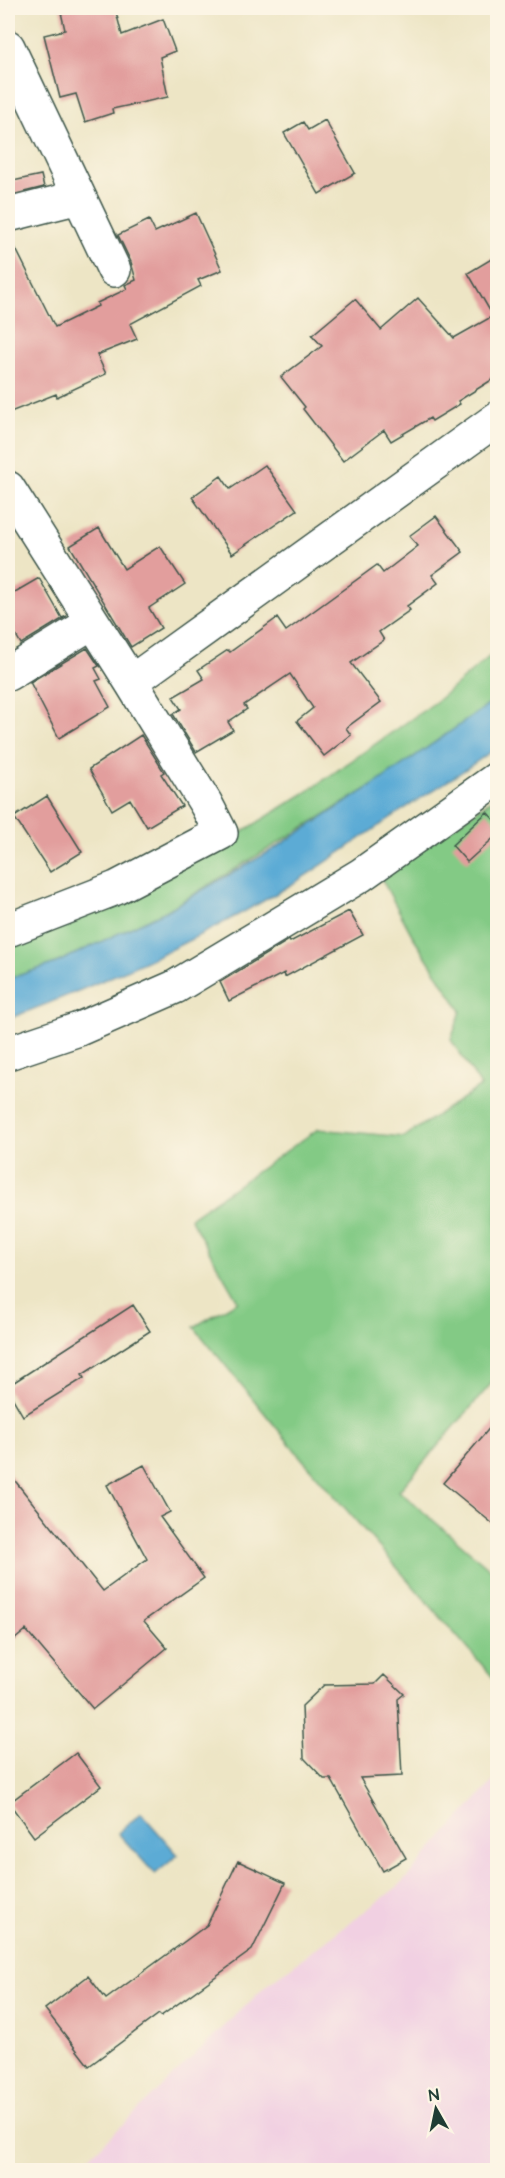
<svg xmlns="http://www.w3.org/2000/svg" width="505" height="2178" font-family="'Architects Daughter',sans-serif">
<rect width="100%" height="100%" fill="#fcf5e5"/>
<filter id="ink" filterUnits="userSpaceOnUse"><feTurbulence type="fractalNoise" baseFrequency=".0167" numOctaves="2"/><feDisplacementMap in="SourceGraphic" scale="12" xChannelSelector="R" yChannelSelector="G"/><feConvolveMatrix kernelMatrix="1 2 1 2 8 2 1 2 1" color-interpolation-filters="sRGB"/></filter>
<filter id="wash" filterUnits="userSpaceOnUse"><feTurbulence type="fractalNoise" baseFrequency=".008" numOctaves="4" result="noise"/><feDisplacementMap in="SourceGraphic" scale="24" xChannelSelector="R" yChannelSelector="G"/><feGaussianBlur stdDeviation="1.35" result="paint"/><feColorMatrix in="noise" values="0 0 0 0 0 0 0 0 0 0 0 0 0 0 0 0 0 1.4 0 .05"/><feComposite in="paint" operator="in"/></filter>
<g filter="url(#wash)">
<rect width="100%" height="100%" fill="#ede5c5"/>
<!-- built -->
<path fill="#f1d0e2" d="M497,1777v393h-421l192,-186 132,-99z"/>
<!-- green -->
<path fill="#83ca85" stroke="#51845c" stroke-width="1.5" d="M497,650v49l-122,85 -209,127 -110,52 -48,16v-35l210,-97 87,-54 132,-92z
M497,796v581l-98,114 98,84v107l-194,-222 -109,-133 44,-26 -48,-83 128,-89 86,8 77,-51 -30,-46 10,-29 -49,-76 -31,-57z"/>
<!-- water -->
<path fill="#5babd5" stroke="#3d7484" stroke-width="1.5" d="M497,699v48c-31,24 -66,44 -99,66 -38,25 -75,53 -114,76 -88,52 -181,94 -276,130v-40l48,-16 110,-52 106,-61 103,-66z
M141,1813l37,42 -23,19 -37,-41z"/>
<g id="blocks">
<!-- building -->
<path fill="#e29e9d" d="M60,8h55l7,27 41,-16 12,32 -15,6 8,40 -56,12 1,4 -28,9 -9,-28 -16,4 -16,-63 21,-5z
M325,120l30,53 -36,21 -35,-61 19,-11 5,8z
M41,175l3,12 -36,9v-14z
M196,213l26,57 -24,10 3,6 -71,38 7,15 -40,16 9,19 -49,23 -1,-3 -48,19v-180l47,94 43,-21 -1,-3 30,-14 -2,-4 11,-5 -5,-18 -13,-27 31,-15 6,12z
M498,255v121l-40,25 2,3 -28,17 -2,-3 -39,23 -7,-11 -41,31 -40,-52 2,-2 -24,-30 41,-31 -10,-11 43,-36 26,31 37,-32 36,40 39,-22 -25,-43z
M265,465l32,45 -65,44 -40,-57 29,-21 9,13z
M436,516l27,36 -31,23 6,8 -31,23 3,4 -31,22 5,8 -33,23 30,39 -35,26 5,7 -27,21 -27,-35 16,-13 -23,-34 -46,31 3,4 -19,13 5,8 -37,22 -23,-38 8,-5 -8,-12 31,-18 -6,-9 30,-20 2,2 47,-34 9,13 91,-66 6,8 35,-27 -9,-10z
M99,528l25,41 36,-23 25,38 -36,24 12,20 -30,19 -61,-101z
M39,578l23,40 5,-2 -46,28 -13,-23v-25z
M87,648l12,18 -4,2 6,11 -5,2 14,26 -51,31 -29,-56z
M141,735l23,37 -3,2 21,32 -35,21 -17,-28 -18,11 -23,-41z
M47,796l35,56 -32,20 -36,-55z
M487,812l11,12v10l-31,28 -15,-17z
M349,911l14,24 -78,42 -1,-4 -55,28 -9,-19 69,-42 1,2z
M133,1305l17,26 -68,44 2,3 -61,38 -15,-26v-4z
M498,1418v110l-55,-45z
M144,1465l26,47 -10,5 44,61 -60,43 23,27 -74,61 -67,-79 -18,15v-173l95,119 44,-32 -40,-74z
M384,1675l20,19 -6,5 4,77 -42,2 46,80 -23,13 -52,-92h-7l-20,-21 -2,-52 22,-21 51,-1z
M76,1753l25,33 -67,51 -25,-34z
M238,1861l47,22 -33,67 -91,66 -2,-2 -70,52 -44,-57 43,-33 18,23 101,-74z"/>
</g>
</g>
<g filter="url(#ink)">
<use href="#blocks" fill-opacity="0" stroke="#3e564a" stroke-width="1.5"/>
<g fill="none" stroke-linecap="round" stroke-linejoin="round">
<!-- street casing -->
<g stroke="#3e564a" stroke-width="36">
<path id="street" d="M8,47l106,223
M8,215l71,-18
M8,488l123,194 75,122 15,29 -105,55 -108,42
M8,674l85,-52
M131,682l367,-264
M8,1053l71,-24 96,-42 186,-112 137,-97"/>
</g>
<!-- street -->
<use href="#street" stroke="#fff" stroke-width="33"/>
</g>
</g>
<!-- margin -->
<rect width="505" height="2178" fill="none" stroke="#fcf5e5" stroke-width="30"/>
<!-- north arrow -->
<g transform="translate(436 2109) rotate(351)" stroke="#fcf5e5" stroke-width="4.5" paint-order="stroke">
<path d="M0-4.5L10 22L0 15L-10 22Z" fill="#1f3d34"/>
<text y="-9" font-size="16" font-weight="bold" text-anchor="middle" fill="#1f3d34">N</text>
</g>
</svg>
